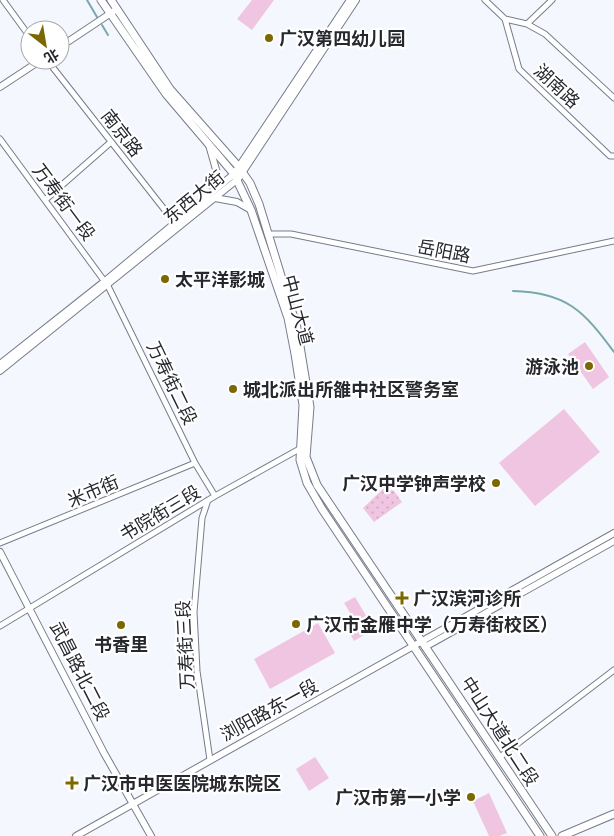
<svg xmlns="http://www.w3.org/2000/svg" width="614" height="836" font-family="'PT Sans Narrow','Noto Sans SC',sans-serif">
<defs>
<pattern id="grass-dots" width="8" height="8" patternUnits="userSpaceOnUse" patternTransform="scale(1.25)"><rect width="8" height="8" fill="#f0c5e2"/><path d="M2 2h.1M6 6h.1" fill="none" stroke="#cea9c2" stroke-width="1.8" stroke-linecap="round"/></pattern>
</defs>
<rect width="100%" height="100%" fill="#f4f7fd"/>
<!-- grass -->
<path fill="url(#grass-dots)" d="M385,487l9,4 8,11 -28,20 -11,-14z"/>
<!-- park -->
<path fill="#f0c5e2" d="M252,0h22l-22,30 -15,-11z
M585,342l24,35 -16,12 -25,-35z
M564,409l36,43 -65,54 -36,-43z
M355,597l19,32 -20,12 -6,-11 9,-6 -13,-21z
M318,623l17,30 -65,36 -16,-30z
M315,757l14,21 -20,13 -13,-22z
M489,793l18,40 -8,3h-10l-16,-35z"/>
<g fill="none" stroke-linecap="round" stroke-linejoin="round">
<!-- stream -->
<path stroke="#78a8ac" stroke-width="2" d="M87,0l10,17
M102,25l6,10
M513,291c53,1 71,20 101,61"/>
<!-- minor casing -->
<g stroke="#777c8a" stroke-width="7">
<path id="minor" d="M3,0l27,37
M485,0l20,19 14,50 91,87h4
M505,19l22,5 18,10 69,64
M527,24l25,-24
M47,60l128,163
M0,139l108,147 87,177 20,33
M45,200l66,-58
M268,234h23l182,37 141,-30
M208,500l-6,18 -8,94 3,59 13,89
M0,543l195,-80
M0,626l215,-130 88,-49
M500,757l114,-87"/>
</g>
<!-- tertiary casing -->
<g stroke="#777c8a" stroke-width="8">
<path id="tertiary" d="M60,47l57,-38
M0,87l41,-27
M209,145l8,28 -4,18
M215,198l22,4 14,8
M0,364l105,-83 129,-107 116,-174
M0,371l238,-192 118,-179
M0,552l104,201 47,83
M425,647l189,-106
M76,836l538,-303"/>
</g>
<!-- secondary casing -->
<g stroke="#777c8a" stroke-width="9">
<path id="secondary" d="M101,0l65,94 68,80 17,36 37,108 7,36 8,51 -3,55 7,23 15,26 218,327
M111,0l59,89 68,77 12,17 9,21 38,124 13,79 -4,50 11,28 235,351
M562,836l52,-22"/>
</g>
<!-- minor -->
<use href="#minor" stroke="#fff" stroke-width="5"/>
<!-- tertiary -->
<use href="#tertiary" stroke="#fff" stroke-width="6"/>
<!-- secondary -->
<use href="#secondary" stroke="#fff" stroke-width="7"/>
</g>
<!-- markers -->
<g fill="#7c6800" stroke="#fff" stroke-width="2">
<circle cx="269" cy="38" r="5"/>
<circle cx="165" cy="279" r="5"/>
<circle cx="589" cy="366" r="5"/>
<circle cx="233" cy="389" r="5"/>
<circle cx="496" cy="483" r="5"/>
<path d="M399.5 590.5h5v5h5v5h-5v5h-5v-5h-5v-5h5z"/>
<circle cx="296" cy="624" r="5"/>
<circle cx="121" cy="625" r="5"/>
<path d="M69.5 775.5h5v5h5v5h-5v5h-5v-5h-5v-5h5z"/>
<circle cx="471" cy="797" r="5"/>
</g>
<g text-anchor="middle" dominant-baseline="central" stroke-width="4.5" stroke-linejoin="round" paint-order="stroke">
<!-- poi labels -->
<g font-size="18" font-weight="bold" fill="#26282e" stroke="#fff" text-anchor="start">
<text x="279" y="38">广汉第四幼儿园</text>
<text x="175" y="279">太平洋影城</text>
<text x="579" y="366" text-anchor="end">游泳池</text>
<text x="243" y="389">城北派出所雒中社区警务室</text>
<text x="486" y="483" text-anchor="end">广汉中学钟声学校</text>
<text x="413" y="598">广汉滨河诊所</text>
<text x="306" y="624">广汉市金雁中学（万寿街校区）</text>
<text x="121" y="644" text-anchor="middle">书香里</text>
<text x="83" y="783">广汉市中医医院城东院区</text>
<text x="461" y="797" text-anchor="end">广汉市第一小学</text>
</g>
<!-- street labels -->
<g font-size="18" fill="#26282e" stroke="#fff">
<text transform="translate(557 86) rotate(43)">湖南路</text>
<text transform="translate(122 133) rotate(52)">南京路</text>
<text transform="translate(194 197) rotate(-39)">东西大街</text>
<text transform="translate(64 202) rotate(53)">万寿街一段</text>
<text transform="translate(444 251) rotate(11)">岳阳路</text>
<text transform="translate(298 310) rotate(75)">中山大道</text>
<text transform="translate(172 383) rotate(64)">万寿街二段</text>
<text transform="translate(93 491) rotate(-23)">米市街</text>
<text transform="translate(160 513) rotate(-31)">书院街三段</text>
<text transform="translate(185 645) rotate(-93)">万寿街三段</text>
<text transform="translate(80 671) rotate(63)">武昌路北二段</text>
<text transform="translate(269 710) rotate(-29)">浏阳路东一段</text>
<text transform="translate(500 731) rotate(57)">中山大道北二段</text>
</g>
</g>
<!-- north arrow -->
<g transform="translate(45 45) rotate(149)"><circle r="24" fill="#ffffff" stroke="#a8a9ab"/>
<path d="M0-4L9 19L0 12L-9 19Z" fill="#7c6800"/>
<text y="-8" font-size="14" font-weight="bold" text-anchor="middle" fill="#26282e">北</text>
</g>
</svg>
